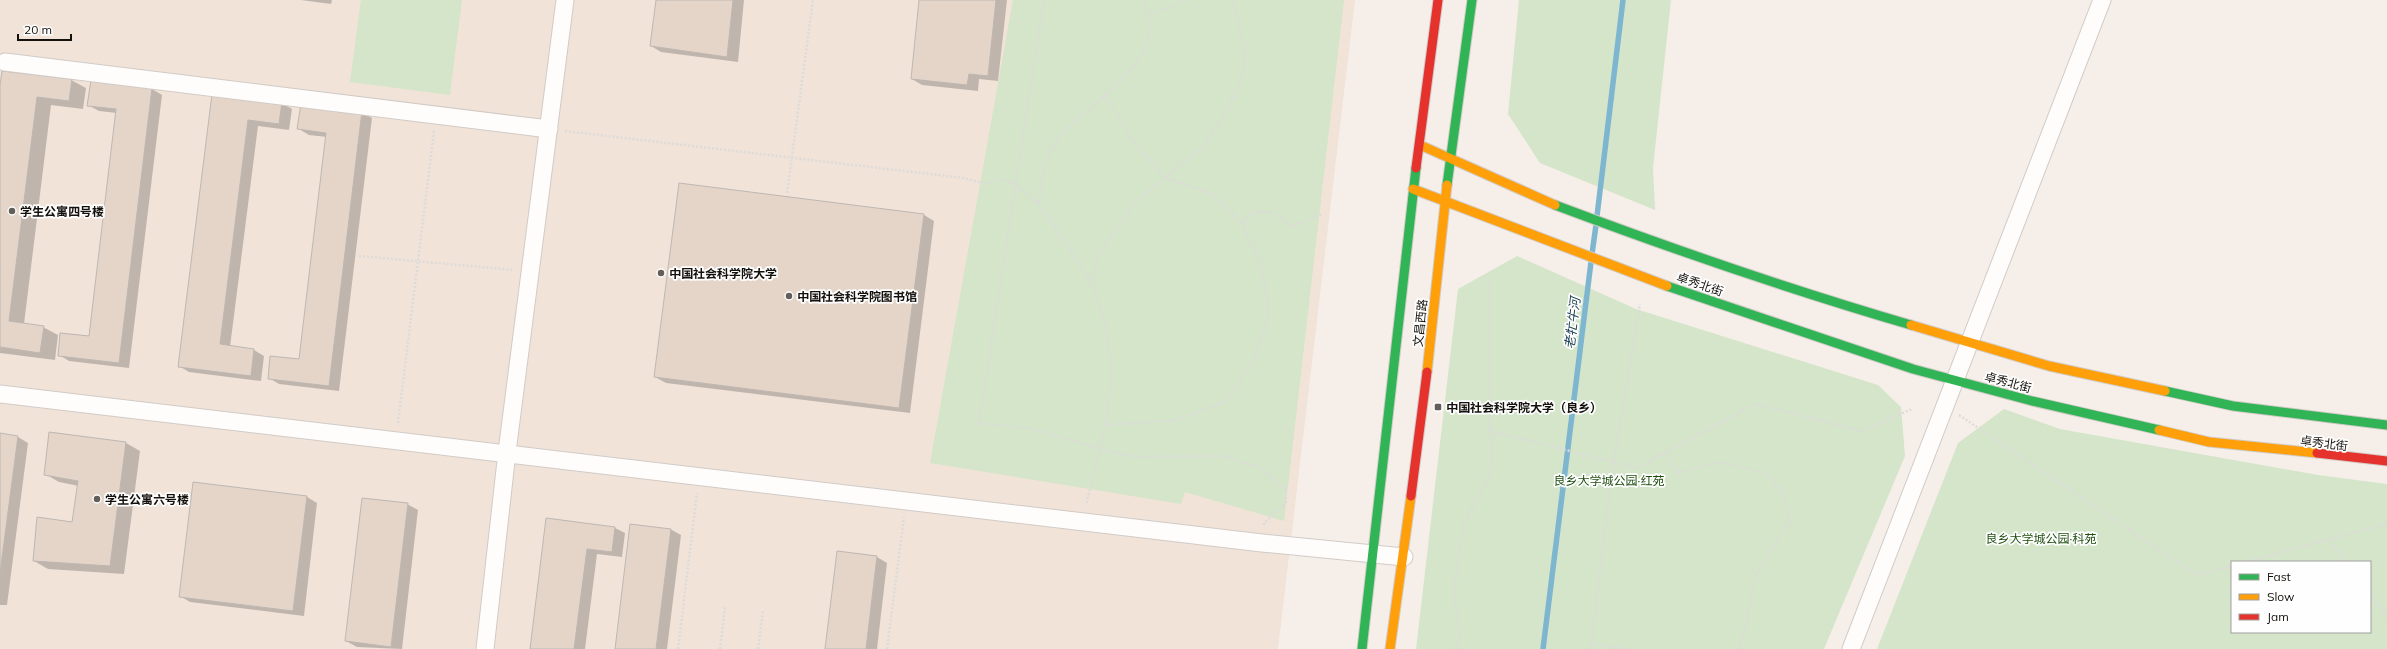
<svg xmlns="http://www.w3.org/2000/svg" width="2387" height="649" font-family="Mulish,'Noto Sans SC',sans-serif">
<rect width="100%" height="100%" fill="#f6efe9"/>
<!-- built -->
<path fill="#f1e3d8" d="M0,0h1355l-77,649h-1278z"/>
<!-- green -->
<path fill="#d4e5c9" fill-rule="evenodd" d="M361,0h101l-12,95 -100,-13z
M1013,0h331l-60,521 -99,-29 -4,12 -251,-41z
M1519,0h152l-18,168 2,42 -115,-47 -32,-49z
M1517,256l119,53 242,76 23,22 4,49 -81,193h-408l42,-360z
M2004,409l56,20 258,46 69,9v165h-510l81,-206zM2232,562h138v70h-138z"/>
<!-- shadow -->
<path fill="#0003" d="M301,0h31l-1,4z
M657,0h87l-6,62 -77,-10 -10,-6z
M920,0h87l-9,81 -19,-2 -1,12 -56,-6 -10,-6z
M71,80l15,8 -3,21 -32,-4 -27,219 19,3 15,8 -3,25 -55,-7v-260z
M152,89l10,6 -33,273 -60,-7 -10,-6 31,-18 27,-224 -18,-2 -11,-6z
M213,95l69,8 10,6 -3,21 -31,-4 -28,221 24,3 10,6 -3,25 -72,-9 -10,-6z
M362,112l10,6 -33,273 -60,-7 -10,-6 31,-18 27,-223 -18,-2 -10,-6z
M924,215l10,6 -24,192 -244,-30 -11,-6z
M50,433l76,10 14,8 -16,123 -76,-5 -14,-8 39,-38 6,-37 -20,-4 -14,-8z
M0,434l18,3 10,6 -21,162h-7z
M194,483l113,14 10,6 -13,113 -114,-14 -10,-6z
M407,504l11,6 -16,139 -45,-2 -11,-6z
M547,519l68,9 10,5 -3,24 -25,-3 -12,95h-54z
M670,529l11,6 -14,114h-51z
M877,557l10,6 -10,86h-51z"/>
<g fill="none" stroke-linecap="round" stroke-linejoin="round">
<!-- stream -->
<path stroke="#7eb6d0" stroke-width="5.5" d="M1597,216l26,-216
M1592,254l4,-29
M1543,649l48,-387"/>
</g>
<!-- building -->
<path fill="#e5d5c9" stroke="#bdb7b3" d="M656,0h77l-6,57 -77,-11z
M919,0h77l-8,76 -19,-2 -2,11 -56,-6z
M2,71l70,8 -3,22 -32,-4 -28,224 35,5 -4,27 -40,-6v-262z
M91,80l61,8 -33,275 -61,-7 2,-23 29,3 27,-227 -29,-3z
M212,94l70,8 -3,22 -31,-4 -28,224 34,5 -3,27 -73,-9z
M301,104l61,7 -33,275 -61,-7 2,-23 29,3 27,-226 -29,-4z
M679,183l245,31 -25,194 -245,-31z
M49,432l77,10 -16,124 -77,-5 4,-44 35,5 6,-41 -34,-6z
M0,433l18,3 -18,137z
M193,482l114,14 -14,115 -114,-14z
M362,498l46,5 -17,144 -46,-6z
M546,518l69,9 -3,25 -25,-3 -13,100h-44z
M630,524l41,5 -15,120h-41z
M837,551l40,5 -11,93h-41z"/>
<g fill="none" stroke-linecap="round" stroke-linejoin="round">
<!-- street casing -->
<g stroke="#d1cbc7" stroke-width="19">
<path id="street" d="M5,62l544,67
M0,394l1262,149 142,14
M485,649l22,-197 58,-452
M1851,649l251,-649"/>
</g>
<!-- fast casing -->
<g stroke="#d1cbc7" stroke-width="11">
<path id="fast" d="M1447,185l25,-185
M1555,205c117,44 236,85 356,120
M1667,286l246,83 119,32 127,29
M2165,391l68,15 154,19
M1362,649l54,-481"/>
</g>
<!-- slow casing -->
<g stroke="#d1cbc7" stroke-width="11">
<path id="slow" d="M1420,145l135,60
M1413,189l254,97
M1911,325l138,41 116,25
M1427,372l20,-187
M2159,430l50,12 108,11
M1390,649l21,-153"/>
</g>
<!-- jam casing -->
<g stroke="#d1cbc7" stroke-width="11">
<path id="jam" d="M1416,168l22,-168
M2317,453l70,8
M1411,496l16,-124"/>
</g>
<!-- path -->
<path stroke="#dddbda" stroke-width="2.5" stroke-dasharray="2 2" stroke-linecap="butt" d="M1044,0l-65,423 59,7 62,19 37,8 86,-1 36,11 26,21 1,15 -22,20v4
M1151,15l36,-15
M1106,95l24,42 34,40 48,17 30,29 18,40 10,50 -16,48 -28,40 -49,19 -71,5
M565,131l399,47 21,6 18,-5c32,15 42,33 61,61 12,18 27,40 34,60 26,74 6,133 -12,205
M787,193l26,-193
M1039,202c2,-14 4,-39 11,-50 26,-50 124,-82 94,-152
M1242,223l11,-11h18l21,14 31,-12
M359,256l155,14
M1090,284l9,-30 36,-52 66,-53 25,-37 16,-32 3,-26 -12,-54
M1959,415l238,160 35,-9
M398,423l36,-292
M1490,431l147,37 118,-64 108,27 49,-22
M1666,453l11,20 43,-11 45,11 20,22 4,26 -33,54 -8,42 -10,32
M2329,539l58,-15
M2246,562l83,-23 17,23
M2370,594l17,23
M1592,644l34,5
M678,649l19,-156
M720,649l5,-42
M758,649l5,-38
M887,649l17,-132
M1457,649l3,-13 -6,-46 9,-65 27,-49 2,-23 -2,-22 -1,-153
M1591,649l18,-156 31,-189"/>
<!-- street -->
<use href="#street" stroke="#fefdfc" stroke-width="17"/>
<!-- fast -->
<use href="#fast" stroke="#30b455" stroke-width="9"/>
<!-- slow -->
<use href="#slow" stroke="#ff9f0a" stroke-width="9"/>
<!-- jam -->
<use href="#jam" stroke="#e5322d" stroke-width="9"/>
</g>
<!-- markers -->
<g fill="#635e59" stroke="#fefefe" stroke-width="1.5">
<circle cx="12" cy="211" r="4"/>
<circle cx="661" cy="273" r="4"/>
<circle cx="789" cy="296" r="4"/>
<rect x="1434" y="403" width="8" height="8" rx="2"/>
<circle cx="97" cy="499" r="4"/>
</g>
<g text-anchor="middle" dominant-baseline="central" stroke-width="3.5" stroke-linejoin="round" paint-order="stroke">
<!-- poi labels -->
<g font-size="12" font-weight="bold" fill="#14100c" stroke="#fefefe" text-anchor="start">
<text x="20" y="211">学生公寓四号楼</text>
<text x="669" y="273">中国社会科学院大学</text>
<text x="797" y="296">中国社会科学院图书馆</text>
<text x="1446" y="407">中国社会科学院大学（良乡）</text>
<text x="105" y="499">学生公寓六号楼</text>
</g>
<!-- street labels -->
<g font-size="12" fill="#14100c" stroke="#fefefe">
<text transform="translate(1700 284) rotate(19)">卓秀北街</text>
<text transform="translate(1420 323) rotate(-84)">文昌西路</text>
<text transform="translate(2008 382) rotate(15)">卓秀北街</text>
<text transform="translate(2324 443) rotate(7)">卓秀北街</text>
</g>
<!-- park labels -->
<g font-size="12" fill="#204f11" stroke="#fefefe">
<text x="1609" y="480">良乡大学城公园·红苑</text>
<text x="2041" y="538">良乡大学城公园·科苑</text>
</g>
<!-- water labels -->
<g font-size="13" font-style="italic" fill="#183e4f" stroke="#fefefe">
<text transform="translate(1572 323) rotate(-83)">老牤牛河</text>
</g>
</g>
<!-- legend -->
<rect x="2231" y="561" width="140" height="72" fill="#fefefe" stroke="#a09f9d"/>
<rect x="2239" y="574" width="20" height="6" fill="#30b455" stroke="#a09f9d"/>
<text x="2267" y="581" font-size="12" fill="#14100c">Fast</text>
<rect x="2239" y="594" width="20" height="6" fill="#ff9f0a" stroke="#a09f9d"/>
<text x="2267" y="601" font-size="12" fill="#14100c">Slow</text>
<rect x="2239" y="614" width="20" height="6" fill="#e5322d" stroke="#a09f9d"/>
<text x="2267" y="621" font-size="12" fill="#14100c">Jam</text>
<!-- scale -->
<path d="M18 34v6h53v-6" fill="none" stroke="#14100c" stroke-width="2"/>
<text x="24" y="34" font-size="12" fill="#14100c" stroke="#fefefe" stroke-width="3" paint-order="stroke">20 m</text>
</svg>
